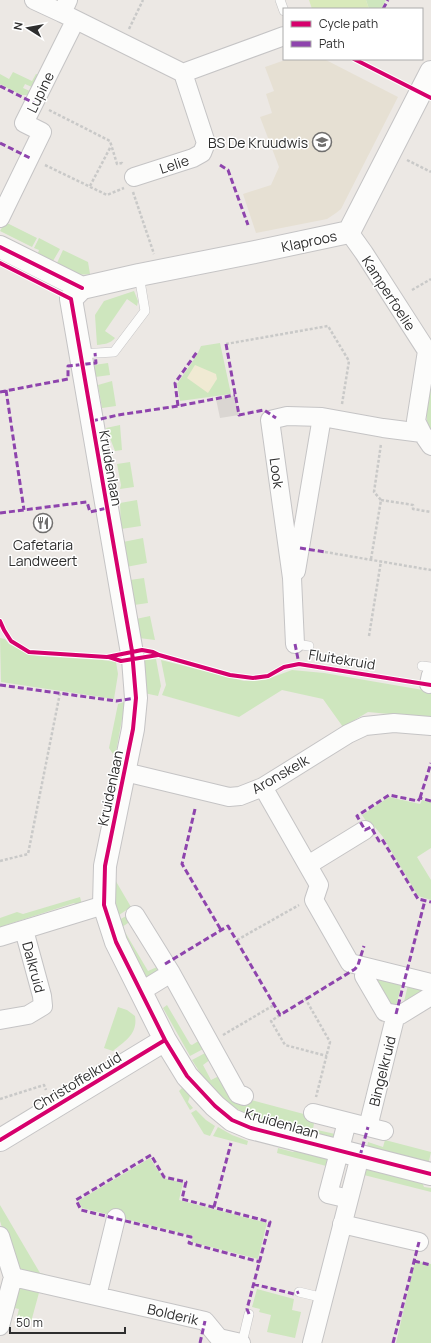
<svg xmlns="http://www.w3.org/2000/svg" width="431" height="1343" font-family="Manrope,sans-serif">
<rect width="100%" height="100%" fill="#ece8e4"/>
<!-- education -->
<path fill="#e6e0d3" d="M288,59h36l74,38 -57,112 -5,4 -9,6 -71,14 -13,-39 28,-9 8,-18 -19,-50 12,-4 -6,-19 8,-3 -9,-24z"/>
<!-- green -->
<path fill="#cee6be" d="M366,0h20l-5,9h-12z
M13,72l19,9 4,-7 4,1 -6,13 -9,-4 -2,4 9,4 -3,3h-8l-21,-11v-10l9,5z
M5,222l32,16 -5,9 -32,-16z
M39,238l21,11 -7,12 -15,-8 1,-3 -5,-2z
M63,250l25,12 2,12c-16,2 -19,-2 -32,-10l-1,-1z
M134,291l4,10 -1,5 -10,-7 -22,32 10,7c-5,6 -11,6 -18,7l-2,-30 9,-14z
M220,343l11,51 -51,7 -3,-17 20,-29 4,-9z
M108,363l2,12 -15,2 -1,-12z
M431,379v52c-9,-12 -2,-38 0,-52z
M112,381l4,25 -14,2 -4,-23z
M120,425l2,25 -7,1 -9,-23z
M130,462l4,25 -14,2 1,-4 -4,-21z
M137,500l4,26 -20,3 -1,-26z
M143,538l4,25 -21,4 -1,-7 2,-1 -4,-17z
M144,578l4,25 -14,2 -4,-25z
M150,616l5,24 -16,-2 -3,-19z
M0,638l5,1 4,5 18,9 11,3 64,4 14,2 2,12 -4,25 -113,-17z
M156,659l5,27 -3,10 -14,-3 -2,-31 3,-2z
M161,660l83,21 21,-1 27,-10 32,3 99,17h8v28l-63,-6 -25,15 -20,-28 -41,-9 -43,27 -77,-22 4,-10z
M127,701v8l-4,5 -7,38 -3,2 -4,-6 9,-44z
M389,797l31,7 2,-4 9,2v46l-14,9 14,23v20l-13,-4 -35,-59 -9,-11 -6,-2 -6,-9z
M114,878l17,29 -15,10 -4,-18z
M80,897l3,11 -9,-5 -68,22 -4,6h-2v-13l17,-6 6,2z
M128,915l3,6 -9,6 26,44 9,-4 2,3 -11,12 -31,-61z
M368,974l34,8 -6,25 -10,-2z
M408,985l21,5 -27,20z
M167,1005l23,39 2,1 8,-5 5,8 -15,8 -27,-48z
M118,1007l9,3 8,6c3,18 -10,25 -22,35l-9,-3z
M207,1052l4,7 -8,6 8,15 10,-5 11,20 83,22 -2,12 22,5 2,-11 2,16 -89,-22 -30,-19 -16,-19 -12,-19z
M182,1088l2,1 6,7 -2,6 5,6 -3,2 -11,-19z
M196,1110l10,10 9,6 -5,10 -6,-2 -13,-21z
M218,1127l14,8 16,6 -1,4 -34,-9z
M385,1140l46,12 -2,9 -4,3 -58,-17 1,-5 15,5z
M278,1148l15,4 6,-3 30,9 1,9 -53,-14z
M150,1158l13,20 20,5 -4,17 88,23 -9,36 -67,-17 2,-6 -111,-28 -4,-7z
M361,1167l60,13 3,7 7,1v4l-71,-18z
M0,1205l40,68 4,1 -2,4 -25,-10 -5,-7 -12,-40z
M415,1261l16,3v79h-35z
M22,1286l18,3 -9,33 -3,2 -12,-3 3,-12 -9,-2 4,-17z
M257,1289l37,10 -2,11 9,2 -6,26 -28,-6 4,-17 -12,-3 1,-3 -8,-2z"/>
<!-- sand -->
<path fill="#f0ead3" d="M195,365l21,9 1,5 -9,14 -21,-15z"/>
<!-- pitch -->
<path fill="#d9eabb" d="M309,0h57l3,9h-57z"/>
<!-- plaza -->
<path fill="#dad6d2" d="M235,395l4,20 -19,3 -4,-19z"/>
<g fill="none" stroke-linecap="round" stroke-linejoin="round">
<!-- service casing -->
<g stroke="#c5c4c5" stroke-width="10">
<path id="service" d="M280,0l4,11
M80,354l34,-2 31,-41 -6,-36
M295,644l14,2
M422,666l9,1
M299,1292l25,6
M242,1343l7,-29"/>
</g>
<!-- minor casing -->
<g stroke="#c5c4c5" stroke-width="20">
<path id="minor" d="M34,0l28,13 6,-13
M62,13l121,60 101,-37
M134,177l59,-19 9,-5 4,-10 -23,-70
M0,218l42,-86 -18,-9 51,-102
M349,232l15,21 63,98 -11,70 6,12 9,13
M296,571l26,-154
M295,644l-3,-66 -22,-158 17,-4 35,1 61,11 39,5
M429,684l2,-9
M125,772l104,25 11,-1 23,-9 85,-53 17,-8 29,-3 37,3
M263,787l56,98 -5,15 36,63 81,20
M308,865l57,-35
M135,915l36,58 67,121 6,2
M0,937l104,-32
M366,967l-2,9 21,36 15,3 31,-19
M140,992l31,-19
M0,1020l28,-5 15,-9 -1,-10 -18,-66
M313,1113l71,18
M347,1122l-19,72 21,5
M368,1127l28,-113
M342,1224l77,18
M0,1236l13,41 -13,49
M13,1277l192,44 14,17 22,5
M97,1296l19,-78
M312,1343l48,-187"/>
</g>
<!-- tertiary casing -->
<g stroke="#c5c4c5" stroke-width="24">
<path id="tertiary" d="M0,247l82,41
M71,299l62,360 3,39 -3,31 -28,137 -1,39 12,37 49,98 22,36 28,30 17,14 19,8 180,46
M71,299l11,-11 57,-13 116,-23 94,-20 82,-160
M0,1140l165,-100"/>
</g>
<!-- path -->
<path stroke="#c9c9c8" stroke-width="2.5" stroke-dasharray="3 2" stroke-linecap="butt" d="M129,29l14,-29
M49,110l61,31 7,23 5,-1 1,2
M407,160l24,12
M45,165l62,30 17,-7
M90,186l21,-40
M133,192l21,62
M412,290l19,-11
M226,344l102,-18 21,35 -7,43
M381,500l32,5v4l18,3
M325,552l106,18
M371,559l10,-59 -7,-8 7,-48
M369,636l12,-75
M0,861l28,-7 32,-161
M237,940l62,-35
M305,998l25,44 -14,55
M280,1015l-9,6 14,24 42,11
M223,1035l51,-30
M0,1099l44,-14 2,5"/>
<!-- service -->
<use href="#service" stroke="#fcfcfb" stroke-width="9"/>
<!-- minor -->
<use href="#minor" stroke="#fcfcfb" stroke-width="18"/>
<!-- tertiary -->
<use href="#tertiary" stroke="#fcfcfb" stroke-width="22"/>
<!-- quiet -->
<path stroke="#8e44ad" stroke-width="3" stroke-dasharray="6 3" stroke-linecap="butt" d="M383,9l5,-9
M0,86l34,17
M0,143l30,15
M220,165l8,5 20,55
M226,344l13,71 25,-5 12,8
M6,390l18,120
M0,392l68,-13v-13l28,-3 -1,-10
M178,406l-3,-23 22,-31
M92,421l26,-6 60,-9 57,-11
M0,513l87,-11 3,10 17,-4
M300,548l25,4
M295,644l4,20
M0,685l116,16 20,-3
M420,798l11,-35
M431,801l-11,-3 -2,3 -29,-6 -32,21 8,14 6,-3 8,14 3,-2 36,60 13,3
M195,809l-13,55 39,66
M165,964l63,-38 52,89 75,-46 3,-4 6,-19
M396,1014l29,-114
M360,1156l8,-29
M214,1207l17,-64
M414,1261l17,4
M253,1284l41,10 5,-2
M249,1314l-2,-5 23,-87 -88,-23 4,-17 -22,-5 -13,-22 -75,45 5,10 110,27 -2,6 71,19
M200,1343l5,-22
M393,1343l26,-101"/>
<!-- cycleway casing -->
<g stroke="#fff" stroke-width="6">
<path id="cycleway" d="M354,59l77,39
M0,247l82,41
M0,263l71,36 61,352 4,47 -3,31 -28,137 -1,39 12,37 49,98 22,36 28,30 17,14 19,8 180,46
M0,621l4,9 7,11 18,11 78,5 35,-7 11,2 6,3 71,20 23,3 15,-2 16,-9 15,-3 132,21
M109,657l12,4 37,-6
M0,1140l165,-100"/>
</g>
<!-- cycleway -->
<use href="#cycleway" stroke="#d6006c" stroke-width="4"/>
</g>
<!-- icons -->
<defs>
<g id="school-ring" transform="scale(1)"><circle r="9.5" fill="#fff" stroke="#706f6e" stroke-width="1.5"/><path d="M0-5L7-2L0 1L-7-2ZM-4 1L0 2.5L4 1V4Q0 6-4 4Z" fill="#706f6e"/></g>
<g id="restaurant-ring" transform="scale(1)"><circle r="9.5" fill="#fff" stroke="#706f6e" stroke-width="1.5"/><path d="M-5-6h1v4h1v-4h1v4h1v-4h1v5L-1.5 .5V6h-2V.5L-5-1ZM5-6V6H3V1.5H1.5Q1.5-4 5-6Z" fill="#706f6e"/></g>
</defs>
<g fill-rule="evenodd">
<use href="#school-ring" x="322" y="142"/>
<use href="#restaurant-ring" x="43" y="523"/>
</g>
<g text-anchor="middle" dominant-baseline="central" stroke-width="3" stroke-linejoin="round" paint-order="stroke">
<!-- street labels -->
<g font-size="14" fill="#2e2e2e" stroke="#fff">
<text transform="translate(40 92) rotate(-64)">Lupine</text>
<text transform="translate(174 164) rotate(-18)">Lelie</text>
<text transform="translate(309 241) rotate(-12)">Klaproos</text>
<text transform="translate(389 293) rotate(57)">Kamperfoelie</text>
<text transform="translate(111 468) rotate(80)">Kruidenlaan</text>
<text transform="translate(277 473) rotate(82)">Look</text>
<text transform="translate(342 659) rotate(9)">Fluitekruid</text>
<text transform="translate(280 774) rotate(-30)">Aronskelk</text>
<text transform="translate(110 788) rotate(-78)">Kruidenlaan</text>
<text transform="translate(34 967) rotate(75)">Dalkruid</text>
<text transform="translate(382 1071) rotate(-76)">Bingelkruid</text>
<text transform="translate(77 1081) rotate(-31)">Christoffelkruid</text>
<text transform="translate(282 1123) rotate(16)">Kruidenlaan</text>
<text transform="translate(173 1314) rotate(13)">Bolderik</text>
</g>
<!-- poi labels -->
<g font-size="14" fill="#2e2e2e" stroke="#fff" text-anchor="end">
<text x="308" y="142">BS De Kruudwis</text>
<text x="43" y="544" text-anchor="middle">Cafetaria<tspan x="43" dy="16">Landweert</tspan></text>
</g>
</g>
<!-- legend -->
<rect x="283" y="8" width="140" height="52" fill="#ffffff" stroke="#ababab"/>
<rect x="291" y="21" width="20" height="6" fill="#d6006c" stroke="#ababab"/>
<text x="319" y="28" font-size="12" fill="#2e2e2e">Cycle path</text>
<rect x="291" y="41" width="20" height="6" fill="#8e44ad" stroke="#ababab"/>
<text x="319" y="48" font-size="12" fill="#2e2e2e">Path</text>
<!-- north arrow -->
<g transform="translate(28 28) rotate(281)" stroke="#ffffff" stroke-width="3" paint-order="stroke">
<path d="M0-3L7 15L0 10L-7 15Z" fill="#2e2e2e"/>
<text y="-6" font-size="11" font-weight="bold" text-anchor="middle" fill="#2e2e2e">N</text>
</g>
<!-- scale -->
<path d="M10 1327v6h115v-6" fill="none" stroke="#2e2e2e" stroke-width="2"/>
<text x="16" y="1327" font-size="12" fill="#2e2e2e" stroke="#ffffff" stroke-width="3" paint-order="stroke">50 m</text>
</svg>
